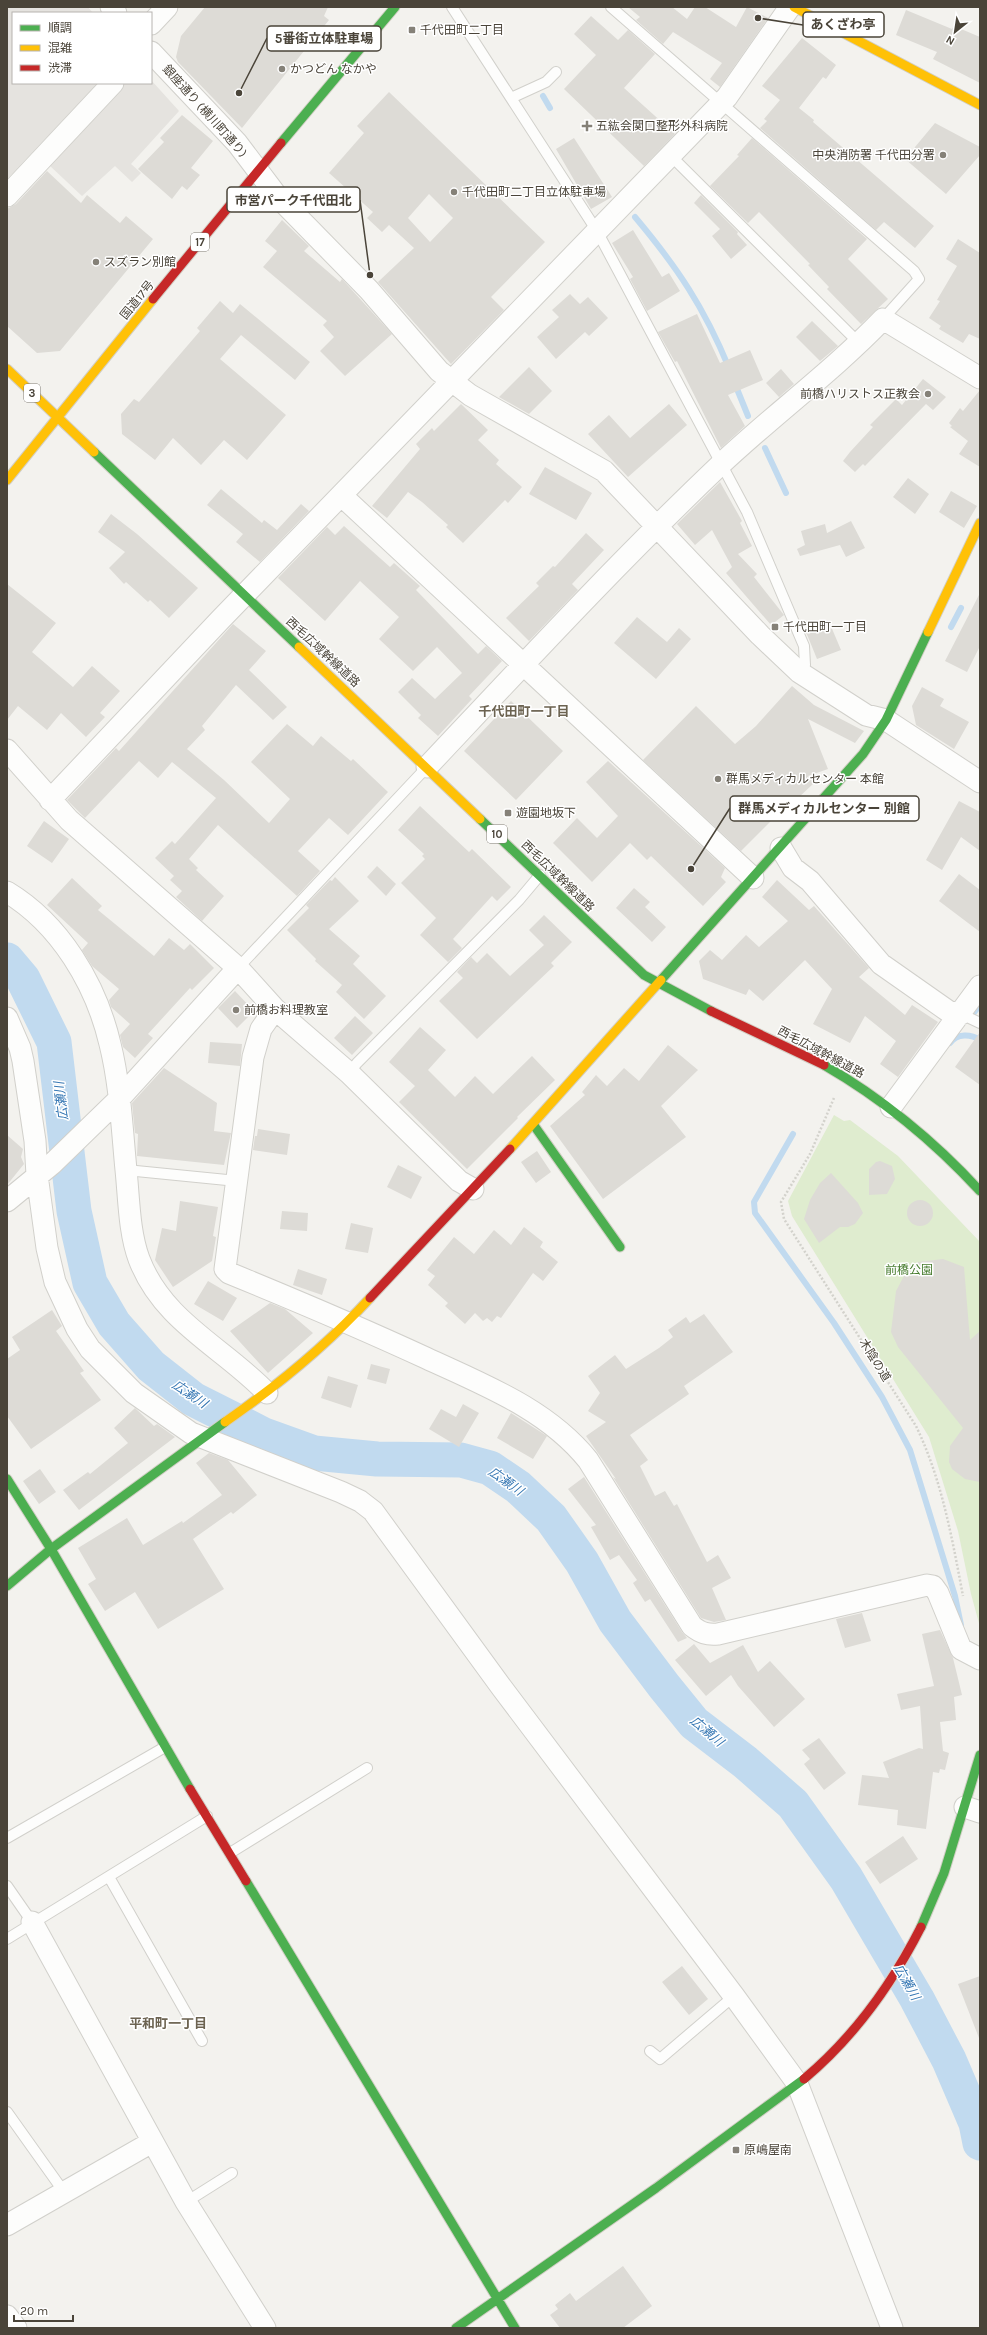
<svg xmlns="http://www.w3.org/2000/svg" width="987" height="2335" font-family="Karla,'Noto Sans JP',sans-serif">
<rect width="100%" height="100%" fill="#f3f2ee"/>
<!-- green -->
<path fill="#dfeccf" d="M834,1115l10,6 6,-1 48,36 82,86v385l-9,-33 -13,-63 -29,-94 -137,-221 -4,-15z"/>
<!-- parking -->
<path fill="#e5e3df" d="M7,7h81l5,6h-80v70h85l-91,96z
M151,80l28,31 -48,53 10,9 -9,9 -17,-16 -33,30 -34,-32 76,-81h27z"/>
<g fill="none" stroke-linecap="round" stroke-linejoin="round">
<!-- stream -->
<path stroke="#c1daef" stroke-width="6" d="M543,96l7,12
M635,217c42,50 69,90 94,151
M735,384l13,32
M765,448l21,45
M951,627l10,-19
M968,1020l12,-15
M950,1043c7,-10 21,-9 30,-3
M793,1134l-39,68 1,11 79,110 48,74 28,53 45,146 6,29"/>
<!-- river -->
<path stroke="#c1daef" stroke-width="35" d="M7,960l16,19 31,63 20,169 16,72 24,41 37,42 42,33 71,36 50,18 63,6 84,1 29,8 28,19 33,31 31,44 33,59 49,65 30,37 51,39 48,42 53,74 71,121 32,61 27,63 4,20"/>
</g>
<!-- building -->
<path fill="#dddbd6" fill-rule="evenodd" d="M205,7h123l-4,9 5,4 -87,108 -64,-66 -2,-5 5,-21z
M628,7h44l15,12 8,-12h10l31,20 11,-20 21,11 -48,69 -10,-8 12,-16 -49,-31 -10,12 -27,-24 4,-3z
M906,10l46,19 2,-3 26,11v46l-47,-24 4,-7 -41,-17z
M591,16l27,24 10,-10 27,24 -31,34 51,46 -31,32 -80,-77 32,-34 -22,-21z
M802,38l34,27 -10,14 -3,-2 -24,31 15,12 -1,2 121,104 -19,22 -31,-26 -8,8 -116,-102 7,-7 -3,-2 16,-19 -18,-14z
M389,92l156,150 -54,55 13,13 -53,54 -73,-82 36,-34 -25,-23 -7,7 -15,-14 6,-6 -44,-39 35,-40 -7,-7zM429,194l24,24 -23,24 -22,-24z
M182,115l31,26 -22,27 9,7 -13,15 -5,-4 -10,13 -34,-30 26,-27 -4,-4z
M935,123l45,24v8l-34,39 -41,-35z
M574,138l38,59 -21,12 -35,-60z
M752,138l115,101 -19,20 40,40 -27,25 -34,-35 2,-2 -21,-22 2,-1 -51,-52 -11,11 -38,-37 29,-30 -2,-1z
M47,171l34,32 6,-8 33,28 6,-7 27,23 -93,112 -23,2 -30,-27v-117l9,-5z
M701,195l37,37 -1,2 10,11 -16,14 -19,-23 8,-7 -26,-26z
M282,220l27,26 -5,5 36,31 2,-3 50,55 -47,42 -25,-25 14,-14 -11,-12 4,-4 -64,-54 14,-16 -12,-10z
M633,230l29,47 7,-4 11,18 -33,20 -17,-32 3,-2 -21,-34z
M958,239l22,14v86l-11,-5 -6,9 -24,-14 2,-3 -12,-8 11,-17 -3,-1 20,-34 -11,-7z
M570,294l10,10 8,-7 20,21 -19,18 -4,-4 -29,27 -19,-22 22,-20 -7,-7z
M220,301l13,12 7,-9 70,58 -15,18 -54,-45 -21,24 66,56 -39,45 -23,-20 -23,25 -28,-27 -18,22 -33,-26 -1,-20 13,-15 5,3 61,-71 -3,-3z
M697,314l23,49 30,-13 13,30 -35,15 17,31 -24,22 -44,-87 -2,1 -17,-30z
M812,321l26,25 -18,15 -24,-24z
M529,367l23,24 -23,23 -30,-17z
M781,369l13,15 -15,13 -13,-14z
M923,379l23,18 -13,13 -7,-6 -61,62 -2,-2 -8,8 -12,-11 7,-9 23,-25 -3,-2 26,-26 6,6z
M980,390v77l-21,-13 9,-13 -18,-14 2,-1 -3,-3 11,-15 3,3z
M461,404l27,26 -10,10 21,20 -3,4 26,23 -14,16 -3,-3 -42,43 -17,-16 2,-2 -26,-23 -14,-10 -21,26 -15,-12 48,-57 -4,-5 16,-16 2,3z
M669,404l18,21 -59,52 -40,-43 21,-19 21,23z
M545,467l47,26 -16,27 -47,-26z
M908,478l21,16 -14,20 -22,-17z
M720,482l22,39 -2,2 12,23 -14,8 19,20 -3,3 30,38 -13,10 -45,-52 6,-6 -20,-37 -17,15 -18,-21z
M221,489l41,34 2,-3 13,10 24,-26 8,7 -49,51 -24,-20 7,-8 -36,-29z
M951,491l26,15 -13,22 -25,-16z
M111,514l26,20 61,54 -29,30 -19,-18 -2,2 -22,-20 -2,2 -15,-16 16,-16 -27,-20z
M851,521l14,27 -19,9 -6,-12 -40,11 -3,-7 8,-4 -4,-14 24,-7 2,9z
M344,526l46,41 4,-4 26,23 -4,4 62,64 8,-8 16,15 -33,35 3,3 -34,37 -20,-18 3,-3 -23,-23 14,-14 23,21 27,-26 -25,-26 -24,24 -34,-32 20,-22 -39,-36 -35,40 -47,-43 49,-51 8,8z
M586,533l18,17 -32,34 6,6 -49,51 -23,-23 33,-32 -3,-3 17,-17 2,1z
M7,584l49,39 -24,29 41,35 19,-21 28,25 -20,22 5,4 -19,20 -25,-24 -14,17 -29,-24 -11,14z
M980,593v53l-13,26 -22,-11z
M637,617l30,25 12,-14 12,11 -35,40 -42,-36z
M233,624l33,27 -17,19 38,37 -14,13 -37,-35 -34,41 3,4 -18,19 37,31 45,43 21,-24 -39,-37 36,-38 26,22 8,-10 30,25 2,-2 35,33 -40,43 -19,-17 -31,33 22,20 -23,25 -79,-71 -29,34 9,9 -2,2 28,26 -22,25 -26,-24 6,-6 -12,-11 4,-4 -19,-18 17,-17 3,3 41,-46 -44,-36 -14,16 -19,-17 -54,57 -18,-18 49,-52 3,3z
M830,624l11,26 -24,9 -11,-27z
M792,686l22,19 50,26 -9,12 -47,-24 20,50 -20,7 6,7 -17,16 -2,-2 -54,54 -98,-91 53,-54 39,38 21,-18z
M922,687l22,12 -4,7 29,16 -15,27 -38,-24 -4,-19z
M511,701l52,50 -47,49 -52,-49z
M608,761l117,107 -4,9 5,5 -23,24 -52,-50 -4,4 -17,-17 -38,39 -39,-39 24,-25 20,20 21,-22 -32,-34z
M959,801l21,11v39l-19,-14 -19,33 -16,-10z
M420,806l49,46 3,-3 39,38 -14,14 -5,-5 -39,43 9,9 -14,14 -28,-27 16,-17 -35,-35 24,-24 -3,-3 2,-2 -26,-24z
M44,821l25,18 -17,24 -25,-17z
M377,866l19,18 -10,12 -19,-19z
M959,874l21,16v42l-41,-31z
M335,877l24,24 -30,28 31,27 -7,8 33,32 -22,23 -28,-27 6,-7 -27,-24 1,-2 -29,-29 22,-22 -3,-3 24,-25 2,1z
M72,878l30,28 -4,4 56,46 15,-18 15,12 6,-6 24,24 -22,22 -2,-2 -42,46 5,4 -18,20 -12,-11 -3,-12 10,-11 -19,-17 -2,-7 10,-11 -27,-23 -10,-16 6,-7 -41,-38z
M777,880l32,30 5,-4 55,62 -10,9 46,38 7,-10 26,17 -40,55 -18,-13 16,-23 -31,-25 -15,27 -37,-19 19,-35 -27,-29 -42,41 -14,-12 -3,6 -43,-16 -4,-18 11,-11 12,10 24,-25 13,12 29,-26 -26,-24z
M634,888l16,14 -5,5 21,20 -14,15 -36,-34z
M544,915l28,27 -21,21 3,3 -77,73 -38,-38 24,-23 -6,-6 14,-15 6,6 10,-10 23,23 34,-31 -15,-15z
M235,991l19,20 -17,17 -19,-20z
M355,1016l18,17 -21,22 -18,-17z
M420,1027l26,23 -18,20 27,27 20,-21 18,18 39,-38 23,24 -38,37 1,1 -51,51 -68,-67 16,-16 -26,-24z
M980,1032v53l-25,-18z
M210,1042l32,2 -2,22 -32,-3z
M668,1045l30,25 -37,36 25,31 -83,62 -53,-73 35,-31 -3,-3 14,-17 11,11 17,-18 15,13z
M164,1068l53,35 -3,28 17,2 -7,32 -87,-9 1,-22 -3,-1 -3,-30z
M258,1129l32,5 -3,21 -34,-5 2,-14h2z
M7,1135l16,14 -2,8 3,7 -17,21z
M537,1151l14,21 -15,11 -15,-21z
M880,1161l12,5 3,13 -8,15 -18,1v-26l7,-7z
M398,1165l24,12 -11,22 -24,-12z
M831,1173l27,30 5,10 -8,11 -7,3h-8l-21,16 -15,-24 6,-19 10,-17z
M907 1213a13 13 0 1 1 26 0a13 13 0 1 1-26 0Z
M180,1201l38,6 -5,29 3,1 -4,24 -39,26 -18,-27 7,-32 14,3z
M282,1211l26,2 -1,18 -27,-2z
M351,1223l22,5 -5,25 -23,-4z
M524,1227l19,15 -3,5 18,15 -15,19 -10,-8 -32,45 -4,-2 -5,6 -5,-4 -4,3 -8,-8 -10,11 -20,-18 3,-3 -20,-18 7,-9 -8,-6 27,-33 20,17 20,-24 17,15z
M943,1259l21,8 6,73 10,-9v151l-15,-3 -13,-10 -3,-7 1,-16 13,-18 -65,-81 -7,-15 5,-41 9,-17 13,-12z
M298,1269l29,10 -5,16 -29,-10z
M208,1281l29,17 -14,23 -29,-17z
M270,1303l15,6 28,24 -45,40 -38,-42z
M52,1310l10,16 -6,5 28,40 -4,2 21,27 -70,49 -24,-33v-57l13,-9 -8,-13z
M704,1314l29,38 -49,34 5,8 -59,41 18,25 -8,6 15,30 10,-5 9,15 3,-2 30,58 11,-7 13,23 -19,10 14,32 -12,2 -13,-4 -88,-141 3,2 -30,-43 20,-14 -18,-11 12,-18 -12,-17 27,-21 11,14 33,-21 14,-11 -5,-7 18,-13 4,6z
M371,1364l19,5 -4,15 -19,-5z
M328,1376l30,9 -7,23 -30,-10z
M463,1404l16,9 -20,34 -30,-18 12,-20 15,8z
M135,1408l19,18 3,-2 18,13 -96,73 -16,-20 25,-18 2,2 38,-31 -14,-15z
M511,1413l36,23 -14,23 -36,-21z
M209,1453l19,7 29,35 -24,19 -2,-2 -38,27 31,50 -66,40 -23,-37 -30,19 -17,-27 8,-5 -18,-31 49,-30 16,27 39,-24 1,2 39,-28 -26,-32z
M40,1469l16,23 -17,12 -16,-23z
M584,1477l98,155 5,6 -9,4 -28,-43 -5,3 -12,-19 4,-3 -18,-25 -9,5 -19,-33 5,-2 -28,-36z
M862,1613l9,28 -26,7 -9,-29z
M940,1630l13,28 9,37 -8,2 2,23 -16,2 3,29 6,2 -4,17 -5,-1 -1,4 -6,-1 -7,57 -29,-4 1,-15 -40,-5 4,-30 27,3 -6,-16 36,-14 4,1 -3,-43 -19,4 -4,-16 37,-8 -12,-52z
M694,1644l16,19 33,-18 15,27 12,-11 35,38 -31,28 -36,-41 -7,-11 -25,21 -31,-36z
M819,1738l27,35 -22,17 -20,-26 6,-5 -8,-9z
M903,1836l15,23 -38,25 -15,-22z
M682,1966l26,33 -19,16 -27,-33z
M980,1976v62h-1l-21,-54z
M623,2266l29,40 -29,22h-63l-10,-13 8,-6 -3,-4 15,-12 6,8z"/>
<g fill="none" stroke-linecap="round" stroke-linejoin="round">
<!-- lane casing -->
<g stroke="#d1d0cb" stroke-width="12">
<path id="lane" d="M452,7l145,224 150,281 57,134 1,19 -6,7
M611,7l303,264 5,8 -36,40
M511,98l35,-16 10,-10
M670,155l189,188
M238,968l189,-201
M961,1014l19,9
M349,1073l8,-10 162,-163 21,-25
M126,1170l111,11
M7,1838l158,-91
M230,1853l137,-85
M109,1877l93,164
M7,1886l25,36
M7,1939l200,-123
M650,2051l10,8 74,-63
M7,2112l52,73 4,8
M186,2202l46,-29"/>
</g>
<!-- street casing -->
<g stroke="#d1d0cb" stroke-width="23">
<path id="street" d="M111,7l5,6
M151,24l16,-17
M151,52l86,91 40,53 92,94 70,81 31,24 134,76 156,164 39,37 67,43 20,5 94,62
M7,196l106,-113
M342,496l411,382
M7,750l62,70 169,148 37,41 74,64 110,108 14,8
M427,767c96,-102 192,-206 293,-302 53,-50 113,-94 163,-146l97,59
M50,800l171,-181 506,-522 63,-90
M781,848l12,20 17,13 71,83 67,47 13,3
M7,892c53,32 89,92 103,152 10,40 12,84 16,126 3,29 3,62 13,89 24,63 84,88 128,134
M275,1009l-14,20 -8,28 -28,212 4,4c66,27 132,55 197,85 58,27 121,51 162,102l104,166c9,7 15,9 26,8l209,-49 6,1 5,7 23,56 19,10
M7,1018l13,30 3,13 12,80 2,34 10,73 8,34 22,47 13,20 44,44 57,40 150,59 19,9 13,10 129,177 232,308 63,87 95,245
M891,1107l89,-121
M7,1201l45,-37 67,-65 119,-131
M965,1807l15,5
M32,1922l154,280 79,126
M7,2225l145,-83
M7,2316l9,12"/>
</g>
<!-- fast casing -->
<g stroke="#d2cfc5" stroke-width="11">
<path id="fast" d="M281,143l114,-136
M94,452l205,195
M480,819l164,156 67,36
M661,980l202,-226 23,-34 42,-88
M824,1065c59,34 110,76 156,126
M533,1124l87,123
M7,1479l44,70 139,240
M7,1586l44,-37 174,-127
M246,1881l269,447
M921,1927l23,-54 36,-118
M456,2328l200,-140 148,-109"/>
</g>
<!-- slow casing -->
<g stroke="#d2cfc5" stroke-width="11">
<path id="slow" d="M794,7l186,98
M7,369l87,83
M7,480l146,-181
M928,632l52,-109
M299,647l181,172
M510,1149l151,-169
M225,1422c52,-36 102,-77 145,-124"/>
</g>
<!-- jam casing -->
<g stroke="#d2cfc5" stroke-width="11">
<path id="jam" d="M153,299l128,-156
M711,1011l113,54
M370,1298l140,-149
M190,1789l56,92
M804,2079c50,-42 88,-95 117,-152"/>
</g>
<!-- path -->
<path stroke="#d3d2cc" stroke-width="2.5" stroke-dasharray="2 2" stroke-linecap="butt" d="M834,1098l-24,56 -29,48 3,17 132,207c26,54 36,112 47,170"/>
<!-- lane -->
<use href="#lane" stroke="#fdfdfc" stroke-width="10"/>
<!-- street -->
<use href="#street" stroke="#fdfdfc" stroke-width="21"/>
<!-- fast -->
<use href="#fast" stroke="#4caf50" stroke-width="9"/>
<!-- slow -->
<use href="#slow" stroke="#ffc107" stroke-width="9"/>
<!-- jam -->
<use href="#jam" stroke="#c62828" stroke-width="9"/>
</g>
<!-- markers -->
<g fill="#858178" stroke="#fff" stroke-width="1.5">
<rect x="408" y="26" width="8" height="8" rx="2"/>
<circle cx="282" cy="69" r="4"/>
<path d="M585 120h4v4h4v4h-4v4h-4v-4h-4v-4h4z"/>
<circle cx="943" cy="155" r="4"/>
<circle cx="454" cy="192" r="4"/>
<circle cx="96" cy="262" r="4"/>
<circle cx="928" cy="394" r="4"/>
<rect x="771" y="623" width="8" height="8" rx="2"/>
<circle cx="718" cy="779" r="4"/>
<rect x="504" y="809" width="8" height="8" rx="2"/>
<circle cx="236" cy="1010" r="4"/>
<rect x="732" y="2146" width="8" height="8" rx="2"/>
</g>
<g text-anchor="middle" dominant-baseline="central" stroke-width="3" stroke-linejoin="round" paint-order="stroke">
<!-- shield labels -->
<g fill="#fff" stroke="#807c74" stroke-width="1">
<rect x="191" y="233" width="18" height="18" rx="3"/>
<rect x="24" y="384" width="16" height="18" rx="3"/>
<rect x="487" y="825" width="20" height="18" rx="3"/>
</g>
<g font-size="11" font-weight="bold" fill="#4a4439">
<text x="200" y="242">17</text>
<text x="32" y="393">3</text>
<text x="497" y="834">10</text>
</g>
<!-- poi labels -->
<g font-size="12" fill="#4a4439" stroke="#fff" text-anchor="start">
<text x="420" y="30">千代田町二丁目</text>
<text x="290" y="69">かつどん なかや</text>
<text x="596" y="126">五紘会関口整形外科病院</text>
<text x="935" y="155" text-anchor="end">中央消防署 千代田分署</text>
<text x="462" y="192">千代田町二丁目立体駐車場</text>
<text x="104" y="262">スズラン別館</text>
<text x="920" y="394" text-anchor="end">前橋ハリストス正教会</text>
<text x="783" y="627">千代田町一丁目</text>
<text x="726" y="779">群馬メディカルセンター 本館</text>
<text x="516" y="813">遊園地坂下</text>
<text x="244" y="1010">前橋お料理教室</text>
<text x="744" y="2150">原嶋屋南</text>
</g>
<!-- street labels -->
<g font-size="12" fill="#4a4439" stroke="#fff">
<text transform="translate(205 111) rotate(48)">銀座通り (横川町通り)</text>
<text transform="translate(137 300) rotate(-51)">国道17号</text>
<text transform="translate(323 652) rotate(43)">西毛広域幹線道路</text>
<text transform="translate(558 876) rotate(44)">西毛広域幹線道路</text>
<text transform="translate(821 1052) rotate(28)">西毛広域幹線道路</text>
<text transform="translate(875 1360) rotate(58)">木陰の道</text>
</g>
<!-- park labels -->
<g font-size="12" fill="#467b2d" stroke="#fff">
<text x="909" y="1270">前橋公園</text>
</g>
<!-- neighbourhood labels -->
<g font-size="13" font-weight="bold" fill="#6c6351" stroke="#fff">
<text x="524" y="711">千代田町一丁目</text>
<text x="168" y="2023">平和町一丁目</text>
</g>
<!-- water labels -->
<g font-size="13" font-style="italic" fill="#3476b3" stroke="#fff">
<text transform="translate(61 1101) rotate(-97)">広瀬川</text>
<text transform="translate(190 1394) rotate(34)">広瀬川</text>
<text transform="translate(506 1481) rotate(35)">広瀬川</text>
<text transform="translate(707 1731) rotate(40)">広瀬川</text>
<text transform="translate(907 1982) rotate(60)">広瀬川</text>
</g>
</g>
<!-- callouts -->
<path fill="none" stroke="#4a4439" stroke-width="1.5" d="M758 18L803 25M239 93L267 38M370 275L360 200M691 869L730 808"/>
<g fill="#4a4439" stroke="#fff" stroke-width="1.5">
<circle cx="758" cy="18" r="4"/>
<circle cx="239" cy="93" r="4"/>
<circle cx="370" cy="275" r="4"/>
<circle cx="691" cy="869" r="4"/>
</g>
<g fill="#fff" stroke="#4a4439" stroke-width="1.5">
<rect x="803" y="12" width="81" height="25" rx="4"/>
<rect x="267" y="26" width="114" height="25" rx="4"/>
<rect x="227" y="187" width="133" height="25" rx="4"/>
<rect x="730" y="796" width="189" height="25" rx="4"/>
</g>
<g font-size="13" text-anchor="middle" font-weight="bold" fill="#4a4439">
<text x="843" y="29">あくざわ亭</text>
<text x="324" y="43">5番街立体駐車場</text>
<text x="293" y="205">市営パーク千代田北</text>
<text x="824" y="813">群馬メディカルセンター 別館</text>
</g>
<!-- border -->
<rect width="987" height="2335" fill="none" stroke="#4a4439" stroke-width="16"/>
<!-- legend -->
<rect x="12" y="12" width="140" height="72" fill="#ffffff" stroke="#b7b4b0"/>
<rect x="20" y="25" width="20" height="6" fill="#4caf50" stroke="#b7b4b0"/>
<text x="48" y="32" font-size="12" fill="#4a4439">順調</text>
<rect x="20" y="45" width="20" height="6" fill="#ffc107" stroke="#b7b4b0"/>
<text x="48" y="52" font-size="12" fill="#4a4439">混雑</text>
<rect x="20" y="65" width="20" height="6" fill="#c62828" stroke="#b7b4b0"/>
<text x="48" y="72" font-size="12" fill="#4a4439">渋滞</text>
<!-- north arrow -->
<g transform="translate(955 32) rotate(210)" stroke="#ffffff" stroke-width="3" paint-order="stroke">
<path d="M0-3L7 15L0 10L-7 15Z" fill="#4a4439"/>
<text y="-6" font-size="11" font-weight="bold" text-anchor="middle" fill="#4a4439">N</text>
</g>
<!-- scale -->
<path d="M14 2315v6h59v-6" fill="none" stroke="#4a4439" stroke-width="2"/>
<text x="20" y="2315" font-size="12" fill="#4a4439" stroke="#ffffff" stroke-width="3" paint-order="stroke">20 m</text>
</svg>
